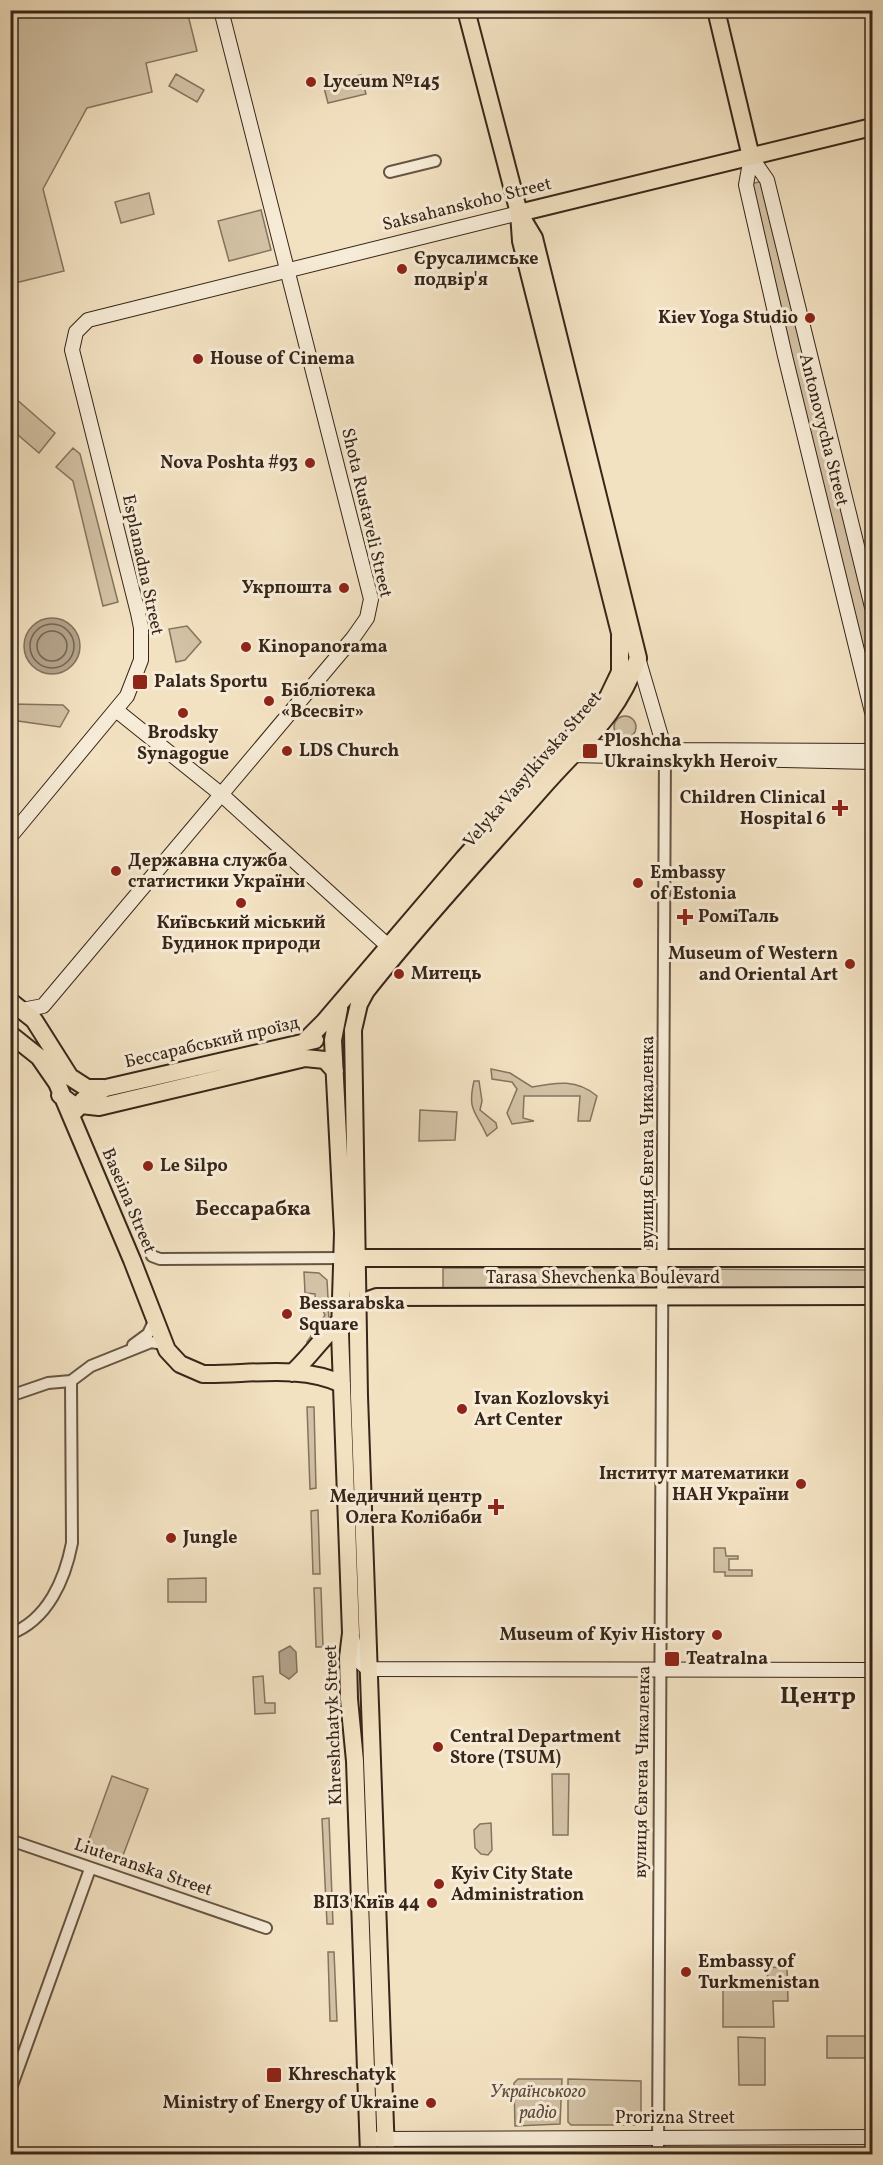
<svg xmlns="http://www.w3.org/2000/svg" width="883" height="2165" font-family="Vollkorn,serif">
<rect width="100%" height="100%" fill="#f3e2c2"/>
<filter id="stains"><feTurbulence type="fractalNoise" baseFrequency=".00333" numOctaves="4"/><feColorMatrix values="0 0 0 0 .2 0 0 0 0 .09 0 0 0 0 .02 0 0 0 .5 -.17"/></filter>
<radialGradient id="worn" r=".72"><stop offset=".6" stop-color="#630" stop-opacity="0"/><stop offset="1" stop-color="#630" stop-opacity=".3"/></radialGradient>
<!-- green -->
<path fill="#d3c2a5" stroke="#857460" stroke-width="1.5" d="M10,11h177l10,40 -51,12 6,29 -65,16 -44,81 21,82 -53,13z
M176,74l28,16 -7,12 -28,-16z
M361,75l5,19 -38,9 -5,-19z
M767,180l105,427v105l-126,-527z
M149,193l5,21 -33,9 -6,-21z
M261,210l10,40 -42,11 -11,-40z
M15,398l40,35 -16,20 -28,-24v-25z
M73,448l7,6 38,148 -15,4 -30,-125 -17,-14z
M187,626l14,16 -16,18 -9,2 -7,-33z
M11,704l52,1 6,6 -9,16 -49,-7z
M614 727a11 11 0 1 1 22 0a11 11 0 1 1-22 0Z
M491,1069l19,4 22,14c25,-5 45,-8 65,9l-7,25h-12l2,-25h-56l-1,22 11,3 -22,3 -5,-11 10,-24 -5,-7 -20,-3z
M474,1081h5l3,20 -2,9 16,13 1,5 -10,8c-11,-25 -20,-25 -13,-55z
M420,1110l37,2 -2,28 -36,1z
M443,1268h204l-1,20h-203z
M680,1269l192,1v21l-192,-2z
M304,1272l15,1 8,7 1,18 -2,4h2l1,20 -22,29v-9l18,-27 -3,-6 -6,-2 -1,-13 -10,-1z
M307,1407h7l2,81 -6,1z
M318,1510l2,64h-7l-2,-63z
M714,1548h11l1,8h12v3h-9v11h23v6h-27v-4h-11z
M206,1578v24h-38v-23z
M314,1588h7l2,59h-7z
M263,1676l2,27h10v10l-20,1 -2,-37z
M552,1774h17l-1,61h-15z
M112,1776l36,13 -26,69 -35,-13z
M329,1818l4,106h-6l-5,-105z
M491,1823l1,27 -4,5 -7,-1 -6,-6 -1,-18 6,-6z
M328,1952h6l3,69h-7z
M768,1967l19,1 1,33h-15l1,26h-51v-38h44z
M827,2036h39v22h-39z
M738,2037l27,1v47h-26z
M518,2079h44l-2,45 -45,2 -1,-43z
M568,2079l73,2v40l-3,4h-67l-3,-3z"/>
<!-- water -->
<path fill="#b3a289" stroke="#81705d" stroke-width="1.5" d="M24 646a28 28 0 1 1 56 0a28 28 0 1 1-56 0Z
M290,1646l6,6 1,20 -8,7 -9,-6 -1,-21z"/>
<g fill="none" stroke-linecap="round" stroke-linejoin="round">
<!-- shore -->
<path stroke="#756452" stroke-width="1.5" d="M30 646a22 22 0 1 1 44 0a22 22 0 1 1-44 0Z
M37 646a15 15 0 1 1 30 0a15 15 0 1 1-30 0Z"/>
<!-- street casing -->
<g stroke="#654" stroke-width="14">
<path id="street" d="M390,172l45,-11
M152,1256l8,3 183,-1
M133,1345l15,-11 7,-15
M10,1396l38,-13 23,-2 20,-15 60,-24 13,2
M10,1634c38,-14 55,-55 62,-91l-1,-162
M10,1840l256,88
M10,2091l80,-222
M658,2154l7,-1403"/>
</g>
<!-- secondary casing -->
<g stroke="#37261a" stroke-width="16">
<path id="secondary" d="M751,157l-5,28 39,171 87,356
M751,157l16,23 105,427
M638,658l27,92
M116,710l106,85 166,151
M575,746l90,4 207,1
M567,751l5,4 300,7
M10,837l117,-141 14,-36v-32l-3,-15 -66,-263 4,-18 12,-12 431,-107
M22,1010l21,-4 310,-368 14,-20 4,-19 -150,-589
M352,1638l6,22 10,9 504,1
M377,2139l495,-2"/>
</g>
<!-- primary casing -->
<g stroke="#37261a" stroke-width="20">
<path id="primary" d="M716,10l35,147
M519,213l353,-86
M10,1001l24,19 36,57 17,11h16
M339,1009l-6,31 10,193 -3,99 11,301 -3,25 1,41 6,62 14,393
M10,1034l29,23 18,26 75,177 35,90 13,14 23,10c44,1 98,-10 139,10
M305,1041l19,-19 140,-164 144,-161 12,-25v-39l-99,-392 -2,-28 -53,-203
M60,1095l12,9 27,3 206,-49 20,2 10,11
M76,1110l7,-10 23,-12 209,-48
M347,1258h525
M292,1373c27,-24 49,-66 85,-76l495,-1
M386,2154l-27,-758 -6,-366 6,-26 7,-13c55,-70 118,-137 176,-203 41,-47 74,-69 96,-130l-104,-420 -15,-25"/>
</g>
<!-- street -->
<use href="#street" stroke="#f7ecd7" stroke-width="10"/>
<!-- secondary -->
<use href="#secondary" stroke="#f7ecd7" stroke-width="14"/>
<!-- primary -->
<use href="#primary" stroke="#f3e2c2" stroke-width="16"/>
</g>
<!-- markers -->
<g fill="#8f2418" stroke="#f7ecd7" stroke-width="2">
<circle cx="311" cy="82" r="6"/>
<circle cx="402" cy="269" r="6"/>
<circle cx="810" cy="318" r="6"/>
<circle cx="198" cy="359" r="6"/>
<circle cx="310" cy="463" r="6"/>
<circle cx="344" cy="588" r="6"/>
<circle cx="246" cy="647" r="6"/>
<rect x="132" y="674" width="16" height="16" rx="3"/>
<circle cx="269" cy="701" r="6"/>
<circle cx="183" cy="713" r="6"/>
<circle cx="287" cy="751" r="6"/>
<rect x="582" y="743" width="16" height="16" rx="3"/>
<path d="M837 799h6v6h6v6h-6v6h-6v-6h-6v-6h6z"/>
<circle cx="116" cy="871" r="6"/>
<circle cx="638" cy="883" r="6"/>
<circle cx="241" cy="903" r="6"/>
<path d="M682 908h6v6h6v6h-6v6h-6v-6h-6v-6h6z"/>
<circle cx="850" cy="964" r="6"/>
<circle cx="399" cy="974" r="6"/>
<circle cx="148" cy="1166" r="6"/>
<circle cx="287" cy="1314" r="6"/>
<circle cx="462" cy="1409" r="6"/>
<circle cx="801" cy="1484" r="6"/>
<path d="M493 1498h6v6h6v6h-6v6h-6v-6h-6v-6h6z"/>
<circle cx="171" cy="1538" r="6"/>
<circle cx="717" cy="1635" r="6"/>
<rect x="664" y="1651" width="16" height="16" rx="3"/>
<circle cx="438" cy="1747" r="6"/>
<circle cx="439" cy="1884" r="6"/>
<circle cx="432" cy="1903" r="6"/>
<circle cx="686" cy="1972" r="6"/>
<rect x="266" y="2067" width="16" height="16" rx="3"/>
<circle cx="431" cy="2103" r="6"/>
</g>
<g text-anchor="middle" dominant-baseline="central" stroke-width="6" stroke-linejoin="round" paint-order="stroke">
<!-- poi labels -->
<g font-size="18" font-weight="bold" fill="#37261a" stroke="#f7ecd7" text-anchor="start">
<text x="323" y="82">Lyceum №145</text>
<text x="414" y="259">Єрусалимське<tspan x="414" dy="21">подвір'я</tspan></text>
<text x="798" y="318" text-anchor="end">Kiev Yoga Studio</text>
<text x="210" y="359">House of Cinema</text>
<text x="298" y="463" text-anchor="end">Nova Poshta #93</text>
<text x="332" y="588" text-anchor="end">Укрпошта</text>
<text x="258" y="647">Kinopanorama</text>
<text x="154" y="682">Palats Sportu</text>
<text x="281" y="691">Бібліотека<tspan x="281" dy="21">«Всесвіт»</tspan></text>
<text x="183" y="733" text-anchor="middle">Brodsky<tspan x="183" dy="21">Synagogue</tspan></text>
<text x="604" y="741">Ploshcha<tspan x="604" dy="21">Ukrainskykh Heroiv</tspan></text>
<text x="299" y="751">LDS Church</text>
<text x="826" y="798" text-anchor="end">Children Clinical<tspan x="826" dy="21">Hospital 6</tspan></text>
<text x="128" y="861">Державна служба<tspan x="128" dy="21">статистики України</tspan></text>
<text x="650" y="873">Embassy<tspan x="650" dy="21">of Estonia</tspan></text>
<text x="698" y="917">РоміТаль</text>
<text x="241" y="923" text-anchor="middle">Київський міський<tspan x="241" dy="21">Будинок природи</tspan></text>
<text x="838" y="954" text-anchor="end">Museum of Western<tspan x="838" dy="21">and Oriental Art</tspan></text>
<text x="411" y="974">Митець</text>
<text x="160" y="1166">Le Silpo</text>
<text x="299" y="1304">Bessarabska<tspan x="299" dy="21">Square</tspan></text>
<text x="474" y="1399">Ivan Kozlovskyi<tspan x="474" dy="21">Art Center</tspan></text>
<text x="789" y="1474" text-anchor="end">Інститут математики<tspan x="789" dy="21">НАН України</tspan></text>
<text x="482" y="1497" text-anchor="end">Медичний центр<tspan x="482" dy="21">Олега Колібаби</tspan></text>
<text x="183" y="1538">Jungle</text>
<text x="705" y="1635" text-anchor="end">Museum of Kyiv History</text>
<text x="686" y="1659">Teatralna</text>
<text x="450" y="1737">Central Department<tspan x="450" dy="21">Store (TSUM)</tspan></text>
<text x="451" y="1874">Kyiv City State<tspan x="451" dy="21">Administration</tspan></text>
<text x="420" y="1903" text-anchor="end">ВПЗ Київ 44</text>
<text x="698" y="1962">Embassy of<tspan x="698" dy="21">Turkmenistan</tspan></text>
<text x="288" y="2075">Khreschatyk</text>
<text x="419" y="2103" text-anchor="end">Ministry of Energy of Ukraine</text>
</g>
<!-- street labels -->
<g font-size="18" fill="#37261a" stroke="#f7ecd7">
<text transform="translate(467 205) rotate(-14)">Saksahanskoho Street</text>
<text transform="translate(823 430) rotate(76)">Antonovycha Street</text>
<text transform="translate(366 513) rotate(77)">Shota Rustaveli Street</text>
<text transform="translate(142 565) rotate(78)">Esplanadna Street</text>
<text transform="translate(533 770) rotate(-49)">Velyka Vasylkivska Street</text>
<text transform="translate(212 1043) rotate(-13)">Бессарабський проїзд</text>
<text transform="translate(648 1142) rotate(-90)">вулиця Євгена Чикаленка</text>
<text transform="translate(128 1201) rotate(67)">Baseina Street</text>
<text x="603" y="1278">Tarasa Shevchenka Boulevard</text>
<text transform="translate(334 1725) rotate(-92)">Khreshchatyk Street</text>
<text transform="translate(643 1772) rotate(-89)">вулиця Євгена Чикаленка</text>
<text transform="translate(143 1868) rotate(19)">Liuteranska Street</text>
<text x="675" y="2118">Prorizna Street</text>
</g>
<!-- park labels -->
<g font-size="18" font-style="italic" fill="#5e4d3d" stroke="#f7ecd7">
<text x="538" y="2092">Українського<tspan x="538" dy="21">радіо</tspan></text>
</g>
<!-- quarter labels -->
<g font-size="21" font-weight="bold" fill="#37261a" stroke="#f7ecd7">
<text x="253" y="1209">Бессарабка</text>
</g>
<!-- district labels -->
<g font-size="24" font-weight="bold" fill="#37261a" stroke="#f7ecd7">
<text x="818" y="1697">Центр</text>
</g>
</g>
<!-- margin -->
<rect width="883" height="2165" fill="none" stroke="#f3e2c2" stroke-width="36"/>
<rect x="12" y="12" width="859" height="2141" fill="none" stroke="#37261a" stroke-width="3"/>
<rect x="18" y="18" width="847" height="2129" fill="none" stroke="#37261a" stroke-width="1.5"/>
<rect width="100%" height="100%" filter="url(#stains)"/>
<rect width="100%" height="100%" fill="url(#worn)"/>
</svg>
